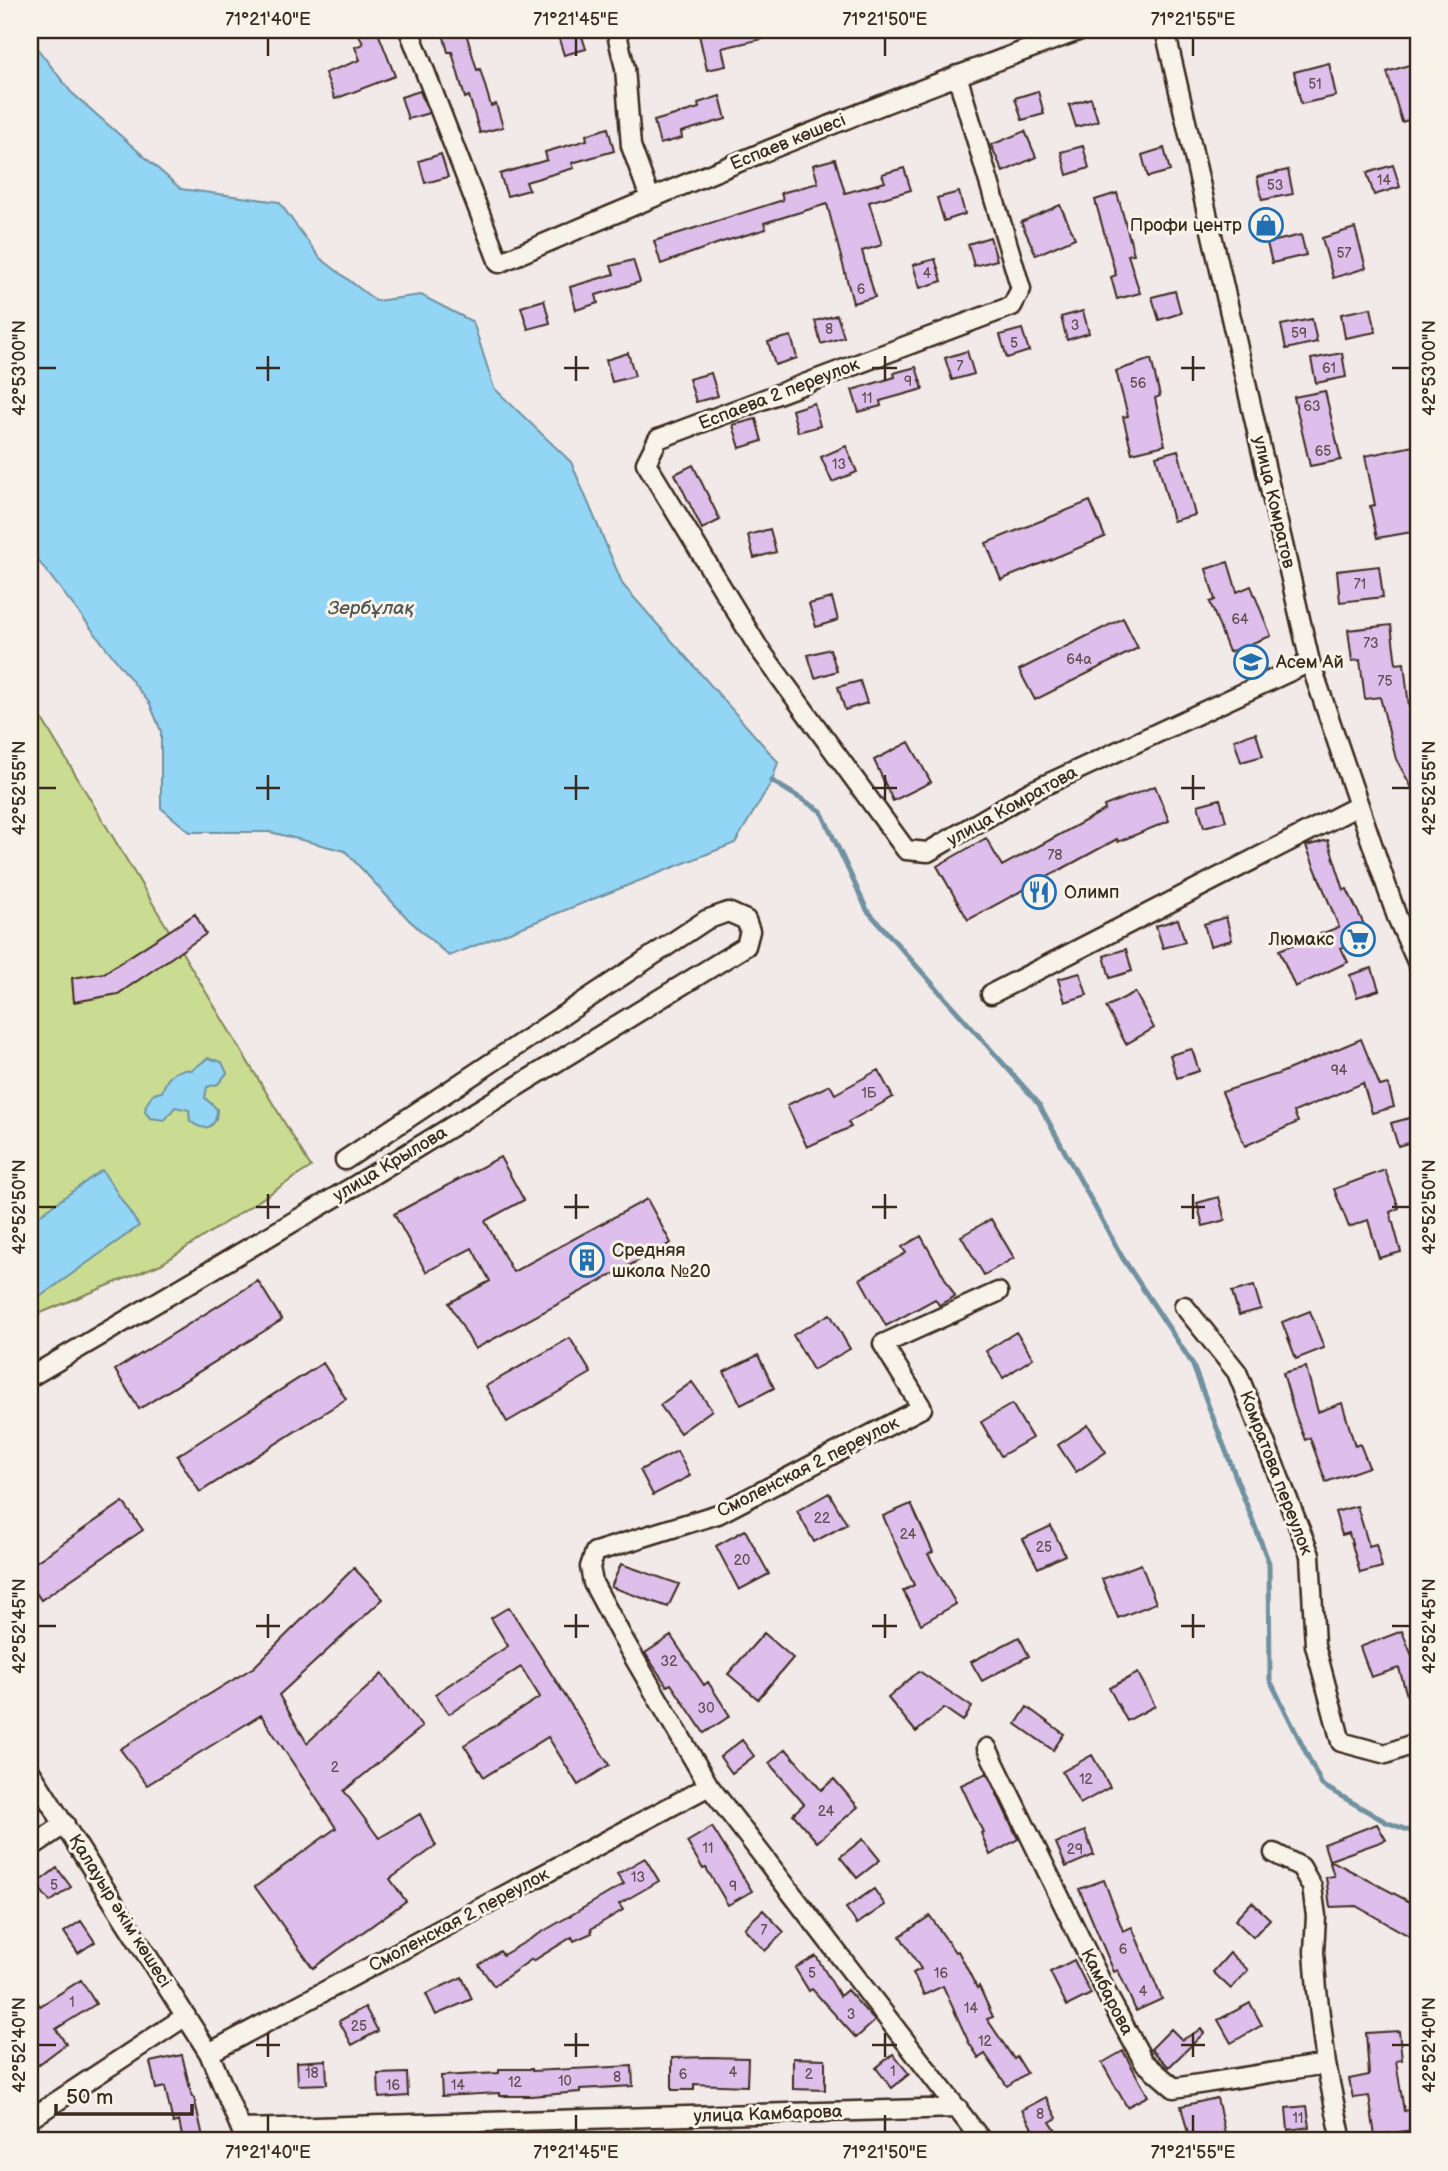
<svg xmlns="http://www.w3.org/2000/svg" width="1448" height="2171" font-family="'Balsamiq Sans',sans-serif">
<rect width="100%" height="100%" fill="#f2e9e9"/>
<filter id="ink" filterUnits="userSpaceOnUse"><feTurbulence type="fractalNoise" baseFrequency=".0143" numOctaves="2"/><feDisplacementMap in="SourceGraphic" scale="14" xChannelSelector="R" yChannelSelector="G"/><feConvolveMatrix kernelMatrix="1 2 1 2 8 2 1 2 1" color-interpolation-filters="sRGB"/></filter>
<g filter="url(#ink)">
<!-- green -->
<path fill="#cadc91" stroke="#828358" stroke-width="2" d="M30,699l281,468 -150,97 -123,50 -8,6z"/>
<!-- water -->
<path fill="#93d5f5" stroke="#70919f" stroke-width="2" d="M30,39l41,53 110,97 98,13 41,56 56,43 45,-6 52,27 21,66 77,74 52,123 155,177 -6,19 -37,62 -286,113 -40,-36 -64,-69 -75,-19h-80l-29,-24v-77l-11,-27 -120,-154z
M208,1058l14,4 5,11 -9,11 -11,3 -2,11 12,11c0,19 -12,24 -27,12l-1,-11 -14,-3 -10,13 -15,-2 -5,-6 1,-7 7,-11 9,-2c5,-16 13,-24 30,-22z
M102,1170l37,56 -108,77 -1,-81z"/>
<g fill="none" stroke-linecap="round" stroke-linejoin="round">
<!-- stream -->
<path stroke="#70919f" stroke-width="5" d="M772,781l49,30 46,99 172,194 83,153 70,106 77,200 1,117 52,105 64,37 32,12"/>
</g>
<!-- building -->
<path fill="#debfec" stroke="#3b2a1e" stroke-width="2" d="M357,30h20l18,46 -60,23 -10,-26 35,-13 -5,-13 8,-3z
M442,30h23l12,40 3,-1 11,37 5,-2 7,23 -23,6 -11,-37 -4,2 -13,-46h-4z
M567,30h13l6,19 -22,6 -7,-22z
M698,30h76l1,6 -53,12 4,18 -19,4z
M1418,62v55l-16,5 -15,-50z
M1329,63l7,33 -35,8 -7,-32z
M420,91l9,22 -21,6 -7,-22z
M1038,91l6,23 -22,6 -7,-22z
M720,96l6,23 -45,13 1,6 -22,6 -6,-23 45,-13 -1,-5z
M1091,98l7,23 -22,6 -7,-22z
M608,128l6,23 -42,12 2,5 -48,14 3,8 -22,6 -7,-22 47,-14 -2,-8 42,-12 -1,-5z
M1025,131l11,26 -33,15 -12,-27z
M1083,146l6,22 -22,7 -6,-23z
M1164,148l6,23 -22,6 -6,-22z
M441,154l7,23 -23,6 -6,-22z
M835,159l10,34 40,-11 -3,-8 22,-6 7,22 -42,12 13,43 -20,6 13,46 -22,6 -26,-99 -63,19 2,6 -44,13 -61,22 -7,-23 129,-41 -2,-7 37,-10 -5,-18z
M1393,165l7,22 -26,8 -7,-22z
M1288,170l5,24 -31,6 -5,-23z
M959,192l6,22 -21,7 -7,-23z
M1117,193l17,61 -6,1 12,38 -23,6 -6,-22 5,-2 -21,-75z
M1060,205l15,33 -39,17 -15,-33z
M1355,228l11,40 -33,10 -11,-40z
M1301,235l5,20 -34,8 -5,-20z
M990,237l7,23 -23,6 -6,-22z
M935,259l7,22 -22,7 -7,-23z
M633,260l7,22 -44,13 2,8 -22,7 -6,-23 44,-13 -3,-8z
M1175,291l6,22 -22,7 -7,-23z
M544,300l6,23 -22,6 -7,-22z
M1371,308l5,24 -31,6 -4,-24z
M1083,311l6,22 -22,7 -6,-23z
M837,315l7,22 -23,7 -6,-23z
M1312,319l5,23 -31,7 -5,-24z
M1022,329l7,22 -22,7 -7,-23z
M791,336l6,22 -22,7 -7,-23z
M967,351l7,23 -22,6 -7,-22z
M628,353l7,23 -23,6 -6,-22z
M1342,353l4,24 -30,6 -5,-24z
M1151,359l9,37 -5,2 10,47 -33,8 -9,-36 5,-1 -12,-45z
M916,367l7,22 -43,12 1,5 -22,6 -7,-22 43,-13 -1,-4z
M711,373l7,23 -22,6 -7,-23z
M1325,391l16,69 -31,6 -16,-69z
M814,403l6,23 -22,6 -6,-22z
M756,419l6,22 -22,7 -7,-23z
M1418,445v86l-41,7 -7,-32 5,-1 -10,-49z
M846,446l11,26 -25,10 -11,-25z
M1178,450l17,65 -22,6 -17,-65z
M693,465l27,55 -18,9 -27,-55z
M1090,501l15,36 -104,43 -15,-37z
M770,529l6,23 -22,6 -6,-23z
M1228,562l9,30 14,-6 20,50 -42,16 -19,-50 5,-2 -9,-31z
M1379,566l4,31 -43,5 -3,-31z
M832,598l6,22 -22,7 -7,-23z
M1123,618l15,30 -103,52 -16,-30z
M1391,625l5,39 8,-1 5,44 9,-2v94l-22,-40 -16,-62 -15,2 -5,-39 -8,1 -4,-31z
M830,649l7,22 -22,7 -7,-23z
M860,681l7,22 -22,7 -7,-23z
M1256,733l7,23 -22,6 -7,-23z
M909,742l22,40 -38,19 -19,-41z
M1155,786l14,35 -51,21 -1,-3 -149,81 -31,-54 49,-28 16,28 103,-56 -1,-4z
M1220,799l6,22 -22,6 -6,-22z
M1328,840l16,50 3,-1 22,46 -28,13 7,14 -53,25 -16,-37 60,-23 -33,-81z
M195,914l11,20 -88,60 -44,8 -2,-24 32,-5z
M1226,917l6,23 -22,6 -6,-22z
M1178,919l7,23 -22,6 -7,-22z
M1126,949l6,22 -22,7 -6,-22z
M1372,968l7,22 -22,7 -7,-22z
M1080,973l7,22 -22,7 -7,-23z
M1135,992l19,36 -28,16 -20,-37z
M1361,1039l19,47 8,-2 6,23 -22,6 -9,-30 -69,29 4,10 -53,24 -23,-54 56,-18z
M1192,1049l7,22 -22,7 -7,-23z
M878,1070l15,27 -45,25 3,5 -44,20 -20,-42 43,-20 5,9z
M1413,1117l5,23 -20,6 -7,-23z
M500,1157l24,43 -39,21 28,51 134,-73 24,44 -196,106 -26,-46 41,-22 -18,-33 -46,24 -32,-58z
M1385,1170l14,38 -9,4 11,40 -22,6 -11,-38 -19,7 -15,-38z
M1219,1197l6,23 -22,6 -6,-23z
M991,1219l23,39 -30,17 -23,-39z
M921,1236l34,60 -16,9 -4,-6 -49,27 -26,-47 46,-26 -4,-6z
M258,1281l24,39 -143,89 -24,-39z
M1254,1286l7,23 -22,6 -7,-23z
M1310,1311l14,37 -28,11 -14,-37z
M830,1314l20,35 -37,21 -20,-35z
M1016,1332l17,26 -30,20 -17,-27z
M570,1338l21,35 -84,49 -21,-36z
M758,1355l16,33 -33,17 -17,-33z
M323,1363l23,36 -146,93 -23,-36z
M1306,1367l12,45 24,-9 13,43 5,-2 9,23 -43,15 -16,-44 -5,2 -10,-26 -12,-41z
M692,1382l20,28 -32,23 -20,-28z
M1012,1404l20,34 -31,18 -20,-34z
M1088,1425l18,27 -30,20 -18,-27z
M677,1451l13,25 -37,19 -13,-25z
M829,1493l18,31 -33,18 -17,-31z
M123,1502l20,28 -102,70 -11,-16v-18z
M911,1504l22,48 -5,2 28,50 -35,20 -18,-33 11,-6 -31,-69z
M1357,1506l12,40 7,-2 6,23 -22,6 -11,-40 -7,2 -7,-23z
M1051,1526l14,29 -27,13 -15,-29z
M745,1530l24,44 -30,16 -23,-44z
M621,1564l58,20 -11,23 -57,-20z
M1141,1564l15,39 -38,15 -16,-39z
M354,1568l29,31 -104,96 28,48 75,-69 40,53 -78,64 35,47 41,-24 16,32 -46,33 16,22 -93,67 -58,-81 81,-59 -75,-113 -114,70 -27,-36 134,-82z
M509,1607l100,158 -31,20 -30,-48 -64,40 -20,-32 76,-48 -19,-30 -72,47 -14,-20 73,-48 -17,-28z
M1402,1631l16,40v49h-4l-15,-52 -28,9 -11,-30z
M764,1633l29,25 -35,41 -30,-25z
M671,1636l33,49 4,-3 22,34 -26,17 -33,-49 -4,2 -22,-33z
M1019,1637l10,19 -47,25 -11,-19z
M919,1671l53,36 -9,14 -19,-13 -28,24 -28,-34z
M1138,1673l17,33 -28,15 -18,-33z
M1027,1707l37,27 -11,16 -37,-26z
M742,1740l12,16 -22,17 -12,-16z
M786,1749l35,41 13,-11 24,28 -41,35 -24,-28 11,-10 -35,-41z
M1092,1755l18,32 -30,17 -18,-32z
M987,1773l31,66 -28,16 -9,-22 2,-1 -22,-47z
M1377,1824l9,16 -56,20 88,46v35l-62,-35 -26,1 -4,-30 8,-1 -10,-32z
M712,1827l40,64 -24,14 -22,-37 -3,1 -16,-27z
M1085,1831l9,24 -28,12 -10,-24z
M863,1839l17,21 -23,18 -17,-21z
M645,1858l14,23 -40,23 4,6 -32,19 1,4 -18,8 -2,-4 -39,24 -1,-2 -38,27 -15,-21 21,-14 3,4 121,-71 -7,-10z
M57,1868l14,19 -21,15 -14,-18z
M1104,1880l19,51 9,-4 30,72 -26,12 -18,-41 -4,2 -35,-83z
M874,1889l11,16 -28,19 -11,-16z
M1252,1902l18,17 -17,18 -18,-17z
M763,1910l21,22 -19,19 -21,-23z
M930,1916l25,36 3,-1 19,37 2,-2 14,31 -6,2 27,40 3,-2 10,16 -20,13 -22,-32 -6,4 -10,-15 -26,-57 -19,9 -11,-22 8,-4 -21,-33z
M81,1921l14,21 -17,11 -14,-21z
M1230,1953l18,17 -17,19 -18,-17z
M816,1956l24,40 7,-6 28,31 -19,17 -44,-49 -3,2 -14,-23z
M1074,1960l17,34 -24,12 -17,-34z
M462,1977l10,22 -36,16 -10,-21z
M81,1980l15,24 -40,25 10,15 -36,27v-81l10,16z
M1250,2003l12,22 -31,18 -13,-23z
M365,2007l13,24 -26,14 -13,-24z
M1171,2029l11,11 19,-11 3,4 -35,34 -18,-18z
M1399,2031l3,29 -6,1 8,50 14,-3v21l-43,7 -6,-40 -16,2 -4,-19 20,-4 -3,-42z
M1123,2051l25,45 -21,11 -25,-44z
M893,2054l16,20 -17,14 -16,-20z
M182,2055l10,42h2l10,44h-21l-4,-20 -6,2 -8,-36 -9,2 -6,-27z
M709,2057l39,1 -1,28 -53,-2v6h-22v-32z
M793,2058l32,1v31l-32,-1z
M326,2060l1,24 -29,1 -1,-23z
M632,2066l1,20 -53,3v3l-49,4h-32v-3l-57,3 -1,-20 58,-3v-4h33v2z
M407,2073l1,23 -29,2 -1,-24z
M1046,2097l11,21 -7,4 13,19h-24l-17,-31z
M1217,2098l8,35 -35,8 -9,-35z
M1307,2106l3,21 -22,3 -2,-22z"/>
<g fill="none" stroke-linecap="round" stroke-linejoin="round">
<!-- street casing -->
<g stroke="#3b2a1e" stroke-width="23">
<path id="street" d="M409,30l90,233c192,-83 385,-162 582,-233
M616,30l9,38 6,78 19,52
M1165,30l145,632 87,255 21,47
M957,75l64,214 -9,17 -354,133 -12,24 112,184 148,203 22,2 102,-60 280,-130
M991,994l367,-188
M1184,1306l53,66 73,183 5,90 26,97 45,12 32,-12
M30,1377l326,-192 390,-239 4,-15 -4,-11 -18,-8 -22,8 -361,240
M987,1748l123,252 34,62 30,26 152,-24
M30,1771l179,282 37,88
M30,1848l35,-24
M1274,1853l27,14 11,20 4,29 -2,36 3,38 9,74 16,77
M209,2053l500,-267
M30,2119l156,-103
M242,2129l716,-21
M982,2141l-273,-355 -87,-149 -29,-54 -3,-16 5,-15 123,-38 204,-106 -39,-64 115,-52"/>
</g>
<!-- street -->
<use href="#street" stroke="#f7f3e8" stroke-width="18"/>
</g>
</g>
<!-- ticks -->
<path fill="none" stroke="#3b2a1e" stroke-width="2.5" d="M268,38v18M576,38v18M885,38v18M1193,38v18M268,356v25M576,356v25M885,356v25M1193,356v25M38,368h18M256,368h24M564,368h25M872,368h25M1181,368h24M1392,368h18M268,775v25M576,775v25M885,775v25M1193,775v25M38,788h18M256,788h24M564,788h25M872,788h25M1181,788h24M1392,788h18M268,1194v25M576,1194v25M885,1194v25M1193,1194v25M38,1207h18M256,1207h24M564,1207h25M872,1207h25M1181,1207h24M1392,1207h18M268,1614v24M576,1614v24M885,1614v24M1193,1614v24M38,1626h18M256,1626h24M564,1626h25M872,1626h25M1181,1626h24M1392,1626h18M268,2033v24M576,2033v24M885,2033v24M1193,2033v24M38,2045h18M256,2045h24M564,2045h25M872,2045h25M1181,2045h24M1392,2045h18M268,2115v17M576,2115v17M885,2115v17M1193,2115v17"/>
<!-- icons -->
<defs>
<g id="shop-ring" transform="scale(1.75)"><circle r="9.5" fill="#f7f3e8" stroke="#1f6fb2" stroke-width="1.5"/><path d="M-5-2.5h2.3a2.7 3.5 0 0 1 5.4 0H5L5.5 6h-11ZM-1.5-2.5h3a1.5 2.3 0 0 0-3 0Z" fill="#1f6fb2"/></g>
<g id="school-ring" transform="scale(1.75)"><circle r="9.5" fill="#f7f3e8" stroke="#1f6fb2" stroke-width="1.5"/><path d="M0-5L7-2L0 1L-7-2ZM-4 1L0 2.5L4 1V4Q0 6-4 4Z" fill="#1f6fb2"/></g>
<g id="restaurant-ring" transform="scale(1.75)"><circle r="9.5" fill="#f7f3e8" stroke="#1f6fb2" stroke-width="1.5"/><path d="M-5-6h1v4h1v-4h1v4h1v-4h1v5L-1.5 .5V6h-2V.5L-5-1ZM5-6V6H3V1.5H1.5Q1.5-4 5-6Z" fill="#1f6fb2"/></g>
<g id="supermarket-ring" transform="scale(1.75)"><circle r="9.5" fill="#f7f3e8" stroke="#1f6fb2" stroke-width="1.5"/><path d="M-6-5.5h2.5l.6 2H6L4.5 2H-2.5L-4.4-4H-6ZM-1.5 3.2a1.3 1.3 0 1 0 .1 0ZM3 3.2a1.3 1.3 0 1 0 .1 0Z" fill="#1f6fb2"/></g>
<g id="building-ring" transform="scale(1.75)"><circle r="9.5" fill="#f7f3e8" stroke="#1f6fb2" stroke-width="1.5"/><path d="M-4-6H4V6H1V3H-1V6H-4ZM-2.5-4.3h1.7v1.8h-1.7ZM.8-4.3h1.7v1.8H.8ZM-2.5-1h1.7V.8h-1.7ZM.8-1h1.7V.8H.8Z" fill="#1f6fb2"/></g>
</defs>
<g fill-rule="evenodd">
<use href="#shop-ring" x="1266" y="225"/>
<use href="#school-ring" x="1251" y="662"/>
<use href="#restaurant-ring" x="1039" y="892"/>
<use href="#supermarket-ring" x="1358" y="939"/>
<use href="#building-ring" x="587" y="1260"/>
</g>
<g text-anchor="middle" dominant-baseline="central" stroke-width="6" stroke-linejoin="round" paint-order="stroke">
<!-- number labels -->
<g font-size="14" fill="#644f52">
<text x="1315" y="84">51</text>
<text x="1384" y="180">14</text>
<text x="1275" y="185">53</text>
<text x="1344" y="253">57</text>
<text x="927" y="273">4</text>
<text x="861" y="289">6</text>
<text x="1075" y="325">3</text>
<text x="829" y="329">8</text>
<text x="1299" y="333">59</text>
<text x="1014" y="343">5</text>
<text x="960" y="366">7</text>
<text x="1329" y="368">61</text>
<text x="908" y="381">9</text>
<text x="1138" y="383">56</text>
<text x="867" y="398">11</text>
<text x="1312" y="406">63</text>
<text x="1323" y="451">65</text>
<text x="839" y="464">13</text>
<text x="1360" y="584">71</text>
<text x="1240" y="619">64</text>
<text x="1371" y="643">73</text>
<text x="1079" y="659">64а</text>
<text x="1385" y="681">75</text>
<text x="1055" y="855">78</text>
<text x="1339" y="1070">94</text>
<text x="869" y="1093">1Б</text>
<text x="822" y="1518">22</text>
<text x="908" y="1534">24</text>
<text x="1044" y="1547">25</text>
<text x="742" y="1560">20</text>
<text x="669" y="1661">32</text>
<text x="706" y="1708">30</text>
<text x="335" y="1767">2</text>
<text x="1086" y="1779">12</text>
<text x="826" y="1811">24</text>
<text x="708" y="1848">11</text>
<text x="1075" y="1849">29</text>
<text x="638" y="1877">13</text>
<text x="54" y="1885">5</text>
<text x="733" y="1886">9</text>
<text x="764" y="1930">7</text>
<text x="1123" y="1949">6</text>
<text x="812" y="1973">5</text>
<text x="941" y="1973">16</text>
<text x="1143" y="1991">4</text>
<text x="72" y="2002">1</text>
<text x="971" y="2008">14</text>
<text x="851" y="2014">3</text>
<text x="359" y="2026">25</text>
<text x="985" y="2041">12</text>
<text x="893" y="2071">1</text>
<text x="733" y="2072">4</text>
<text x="312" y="2073">18</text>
<text x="683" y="2074">6</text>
<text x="809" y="2074">2</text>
<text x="617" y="2077">8</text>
<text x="565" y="2081">10</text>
<text x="515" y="2082">12</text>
<text x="393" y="2085">16</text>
<text x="458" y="2085">14</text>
<text x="1040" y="2114">8</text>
<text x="1298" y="2118">11</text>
</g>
<!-- street labels -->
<g font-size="18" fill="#3b2a1e" stroke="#f7f3e8">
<text transform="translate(788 142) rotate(-22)">Еспаев көшесі</text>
<text transform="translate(779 394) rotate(-21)">Еспаева 2 переулок</text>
<text transform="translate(1274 502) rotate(77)">улица Комратов</text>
<text transform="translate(1012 806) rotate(-29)">улица Комратова</text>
<text transform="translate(390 1164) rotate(-31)">улица Крылова</text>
<text transform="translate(808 1467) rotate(-27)">Смоленская 2 переулок</text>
<text transform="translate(1276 1473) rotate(69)">Комратова переулок</text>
<text transform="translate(120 1911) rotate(58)">Қалауыр әкім көшесі</text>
<text transform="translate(459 1920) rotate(-28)">Смоленская 2 переулок</text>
<text transform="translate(1107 1992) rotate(63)">Камбарова</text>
<text transform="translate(768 2114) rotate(-2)">улица Камбарова</text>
</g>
<!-- poi labels -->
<g font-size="18" fill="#3b2a1e" stroke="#f7f3e8" text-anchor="start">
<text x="1242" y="225" text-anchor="end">Профи центр</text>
<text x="1276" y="662">Асем Ай</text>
<text x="1064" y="892">Олимп</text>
<text x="1334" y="939" text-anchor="end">Люмакс</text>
<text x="612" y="1250">Средняя<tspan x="612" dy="21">школа №20</tspan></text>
</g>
<!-- water labels -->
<g font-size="19" font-style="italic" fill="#515554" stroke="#f7f3e8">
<text x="371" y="608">Зербұлақ</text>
</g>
</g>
<!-- margin -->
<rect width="1448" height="2171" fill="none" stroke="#f7f3e8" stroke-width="77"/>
<!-- scale -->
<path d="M56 2104v10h136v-10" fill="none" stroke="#3b2a1e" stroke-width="3.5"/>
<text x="66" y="2104" font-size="21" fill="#3b2a1e" stroke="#f7f3e8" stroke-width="5" paint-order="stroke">50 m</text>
<rect x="38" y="38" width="1372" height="2094" fill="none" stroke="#3b2a1e" stroke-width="2.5"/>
<g font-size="18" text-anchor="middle" fill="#3b2a1e">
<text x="268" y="25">71°21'40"E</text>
<text x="576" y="25">71°21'45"E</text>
<text x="885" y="25">71°21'50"E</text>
<text x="1193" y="25">71°21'55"E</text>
<text transform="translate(19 368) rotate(-90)" y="6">42°53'00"N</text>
<text transform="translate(1429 368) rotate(-90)" y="6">42°53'00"N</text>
<text transform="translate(19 788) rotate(-90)" y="6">42°52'55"N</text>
<text transform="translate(1429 788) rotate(-90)" y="6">42°52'55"N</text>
<text transform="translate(19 1207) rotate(-90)" y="6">42°52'50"N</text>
<text transform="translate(1429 1207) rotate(-90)" y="6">42°52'50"N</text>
<text transform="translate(19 1626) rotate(-90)" y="6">42°52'45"N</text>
<text transform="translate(1429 1626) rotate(-90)" y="6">42°52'45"N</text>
<text transform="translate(19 2045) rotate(-90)" y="6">42°52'40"N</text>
<text transform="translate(1429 2045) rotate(-90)" y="6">42°52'40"N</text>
<text x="268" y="2158">71°21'40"E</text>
<text x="576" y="2158">71°21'45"E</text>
<text x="885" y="2158">71°21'50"E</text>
<text x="1193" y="2158">71°21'55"E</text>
</g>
</svg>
